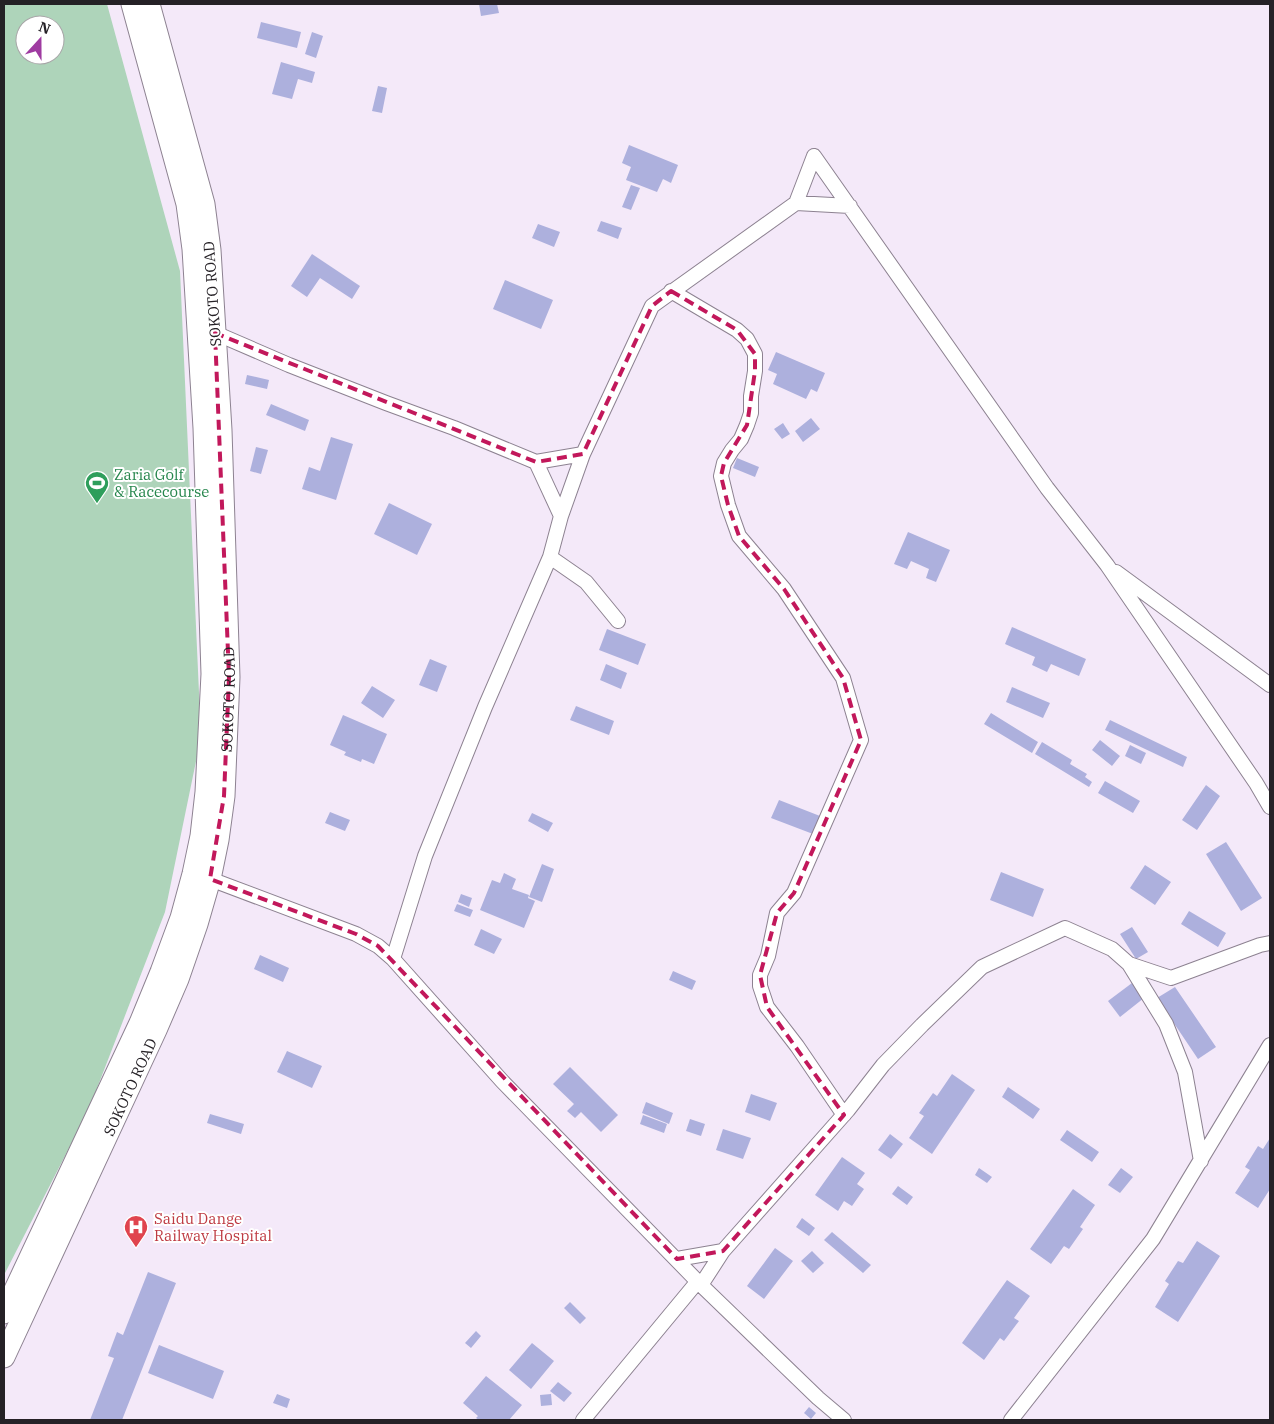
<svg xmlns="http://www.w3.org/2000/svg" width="1274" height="1424" font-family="'IBM Plex Serif',serif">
<rect width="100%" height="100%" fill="#f4e9f9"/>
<!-- green -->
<path fill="#aed4ba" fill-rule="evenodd" d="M4,4h103l73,267 21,466 -36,175 -76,197 -85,166zM25,25h30v30h-30z"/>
<!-- building -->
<path fill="#adb0dd" d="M479,4h18l2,9 -18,3z
M261,22l40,10 -4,16 -40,-10z
M312,32l11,4 -7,22 -11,-4z
M281,62l34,10 -3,11 -14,-4 -6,20 -20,-5z
M378,86l9,2 -5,25 -10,-2z
M629,145l49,20 -7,18 -8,-4 -6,13 -31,-12 5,-13 -9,-4z
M631,185l9,3 -9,22 -9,-3z
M601,221l21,7 -4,11 -21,-8z
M538,224l22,8 -6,15 -22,-9z
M312,254l48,32 -8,13 -32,-21 -13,19 -16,-11z
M505,280l48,20 -12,29 -48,-20z
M776,352l49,21 -8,19 -6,-3 -5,10 -33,-15 4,-10 -9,-4z
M247,375l22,5 -2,9 -22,-5z
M271,404l38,16 -4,11 -39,-16z
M811,418l9,11 -17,13 -8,-11z
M783,423l7,11 -8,5 -8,-10z
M331,437l22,7 -17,56 -34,-11 7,-22 11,4z
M256,447l12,3 -7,24 -11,-3z
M737,458l22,9 -4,10 -22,-9z
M389,503l43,21 -15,31 -43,-21z
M908,532l42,18 -14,32 -10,-4 3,-9 -18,-8 -4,8 -13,-5z
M1012,627l74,32 -7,17 -28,-12 -4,8 -15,-7 3,-8 -30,-13z
M607,629l39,15 -8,21 -39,-15z
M430,659l17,7 -10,26 -18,-7z
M606,664l21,9 -6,16 -21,-9z
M372,686l23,14 -12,18 -22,-15z
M1012,687l38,16 -7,15 -37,-16z
M576,706l38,15 -5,14 -39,-15z
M991,713l47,29 -6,11 -48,-29z
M343,715l44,19 -13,30 -12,-5 -1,3 -17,-7 2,-3 -16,-7z
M1110,720l77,37 -4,10 -78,-37z
M1100,740l20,16 -8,10 -20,-16z
M1042,742l30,18 -2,4 17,10 -2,3 7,5 -3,5 -54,-33z
M1130,745l16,8 -5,11 -16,-8z
M1105,781l35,20 -7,12 -35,-20z
M1206,785l14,11 -23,34 -15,-10z
M779,800l41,16 -7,18 -42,-16z
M330,812l20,8 -5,11 -20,-8z
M532,813l21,10 -5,9 -20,-11z
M1226,842l36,56 -21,13 -35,-57z
M542,864l12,5 -12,33 -13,-5z
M1145,865l26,17 -16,23 -25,-17z
M1001,872l43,17 -11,28 -43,-17z
M504,873l12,6 -4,10 17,6 -1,3 7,3 -11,27 -44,-18 12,-30 8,3z
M461,894l11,4 -3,9 -11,-5z
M457,904l16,6 -3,7 -16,-6z
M1189,911l37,22 -8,14 -37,-23z
M1132,927l16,25 -12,7 -16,-25z
M481,929l21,10 -8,15 -20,-9z
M260,955l29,13 -6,14 -29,-13z
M673,971l23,10 -4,9 -23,-10z
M1132,983l12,15 -24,19 -12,-16z
M1175,987l41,60 -18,12 -41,-61z
M287,1051l35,15 -10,22 -35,-16z
M570,1067l48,48 -17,17 -20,-20 -6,6 -8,-7 7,-7 -21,-20z
M952,1074l23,16 -43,64 -23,-16 15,-22 -5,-3 14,-20 4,3z
M1008,1087l32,22 -7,10 -31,-22z
M751,1094l26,9 -7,18 -25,-9z
M646,1102l27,11 -4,11 -27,-11z
M210,1114l34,10 -3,10 -34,-11z
M643,1115l24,9 -3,9 -24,-9z
M690,1119l15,5 -4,12 -15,-5z
M723,1129l28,9 -8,21 -27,-9z
M1067,1130l32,22 -7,10 -32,-22z
M890,1134l13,10 -12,15 -13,-9z
M1270,1138v51l-12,19 -23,-15 15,-23 -5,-3 13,-21 5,3z
M842,1157l23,16 -8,11 7,5 -12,17 -8,-5 -6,10 -23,-16z
M979,1168l13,9 -5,6 -12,-8z
M1121,1168l12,9 -13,16 -12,-8z
M898,1186l15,11 -6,8 -15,-11z
M1073,1189l22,16 -15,22 3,2 -14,20 -5,-3 -13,18 -21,-15z
M802,1218l13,10 -6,8 -13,-9z
M832,1232l39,33 -8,8 -39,-33z
M1197,1241l23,15 -42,66 -23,-15 14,-23 -4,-3 13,-20 5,2z
M775,1248l18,13 -29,38 -17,-13z
M812,1251l12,12 -11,10 -12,-12z
M148,1272l28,11 -54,137h-32l24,-62 -6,-2 9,-24 6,3z
M1007,1280l23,16 -16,22 5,3 -15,20 -4,-3 -16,22 -22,-17z
M570,1302l16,16 -6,6 -16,-16z
M476,1331l5,5 -10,12 -6,-5z
M532,1343l22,18 -23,28 -22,-19z
M159,1345l65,26 -11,28 -65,-26z
M486,1376l36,29 -13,15h-30l-3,-2 2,-2 -15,-13z
M558,1382l14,11 -8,9 -14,-11z
M277,1394l13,5 -3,9 -14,-5z
M551,1394l1,11 -11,1 -1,-11z
M809,1407l7,6 -5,6 -7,-6z"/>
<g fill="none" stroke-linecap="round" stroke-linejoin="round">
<!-- street casing -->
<g stroke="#8d8291" stroke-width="16">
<path id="street" d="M814,156l233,332 60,77 149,218 14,24
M796,203l54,3
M671,291l66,39 10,9 8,15v17l-4,25v17l-4,12 -6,14 -9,11 -8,13 -3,13 7,29 11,31 45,53 59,89 18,62 -67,153 -17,20 -9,43 -8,19v11l7,21 30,39 47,69
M215,333l74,32 97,38 68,25 82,34 47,-8
M536,462l25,54
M550,557l36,25 32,39
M1116,572l154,113
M210,879l146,55 22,12 15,13 109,122 199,204 117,113 26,22
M393,959l32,-103 60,-149 65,-150 11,-41 22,-62 69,-148 144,-103 18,-47
M1129,964l42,14 89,-33 10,-2
M677,1259l46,-8
M701,1285l22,-34 125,-141 35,-45 39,-40 60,-58 83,-39 47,21 17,15 37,60 19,48 16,89
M583,1420l115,-139
M1011,1420l142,-181 117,-194"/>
</g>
<!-- primary casing -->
<g stroke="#8d8291" stroke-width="23">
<g id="primary">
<path d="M4,1313l136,-290 21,-51 20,-54 12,-44 8,-38 5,-44 6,-118 -8,-246 -11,-179 -6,-45 -55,-200"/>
<path id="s1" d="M4,1357l152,-327 22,-51 19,-55 13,-45 8,-39 6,-44 5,-119 -8,-247 -11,-180 -6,-46 -55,-200"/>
</g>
</g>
<!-- street -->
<use href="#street" stroke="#fff" stroke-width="14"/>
<!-- primary -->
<use href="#primary" stroke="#fff" stroke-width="21"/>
</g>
<!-- marked area -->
<path fill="none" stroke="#c2185b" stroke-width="4" stroke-dasharray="10 6" stroke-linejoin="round" d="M671,291l66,39 18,24v17l-8,54 -23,38 -3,13 7,29 11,31 45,53 59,89 18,62 -67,153 -17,20 -17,62 7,32 77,108 -121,136 -46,8 -299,-313 -22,-12 -146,-55 14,-83 5,-119 -14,-344 321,129 47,-8 69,-148z"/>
<!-- icons -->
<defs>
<g id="stadium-pin" transform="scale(1.25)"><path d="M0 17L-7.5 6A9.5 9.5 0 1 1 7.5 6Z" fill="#2e9e5b" stroke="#fff"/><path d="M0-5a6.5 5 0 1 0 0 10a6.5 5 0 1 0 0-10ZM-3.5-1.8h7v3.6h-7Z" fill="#fff"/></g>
<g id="hospital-pin" transform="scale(1.25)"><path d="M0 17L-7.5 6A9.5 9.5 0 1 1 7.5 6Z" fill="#e0444e" stroke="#fff"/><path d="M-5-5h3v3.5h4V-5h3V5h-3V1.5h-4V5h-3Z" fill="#fff"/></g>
</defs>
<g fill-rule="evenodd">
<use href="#stadium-pin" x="97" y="483"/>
<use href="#hospital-pin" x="136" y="1227"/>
</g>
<g text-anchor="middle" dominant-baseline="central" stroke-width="4" stroke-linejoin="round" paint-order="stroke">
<!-- street labels -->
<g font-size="15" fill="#252126" stroke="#fff">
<text transform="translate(212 294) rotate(-94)">SOKOTO ROAD</text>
<text stroke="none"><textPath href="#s1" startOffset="702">SOKOTO ROAD</textPath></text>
<text stroke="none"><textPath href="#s1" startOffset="298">SOKOTO ROAD</textPath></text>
</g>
<!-- leisure labels -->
<g font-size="15" fill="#27864d" stroke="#fff" text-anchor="start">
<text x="114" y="474">Zaria Golf<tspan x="114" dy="17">&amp; Racecourse</tspan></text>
</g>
<!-- health labels -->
<g font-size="15" fill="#be3a42" stroke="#fff" text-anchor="start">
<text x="154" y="1218">Saidu Dange<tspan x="154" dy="17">Railway Hospital</tspan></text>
</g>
</g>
<!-- border -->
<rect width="1274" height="1424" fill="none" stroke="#252126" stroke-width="10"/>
<!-- north arrow -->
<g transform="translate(40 40) rotate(21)"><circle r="24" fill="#ffffff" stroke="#a8a6a8"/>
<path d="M0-4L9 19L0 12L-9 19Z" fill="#9f3ba1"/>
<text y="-8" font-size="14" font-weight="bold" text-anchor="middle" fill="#252126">N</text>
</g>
</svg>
